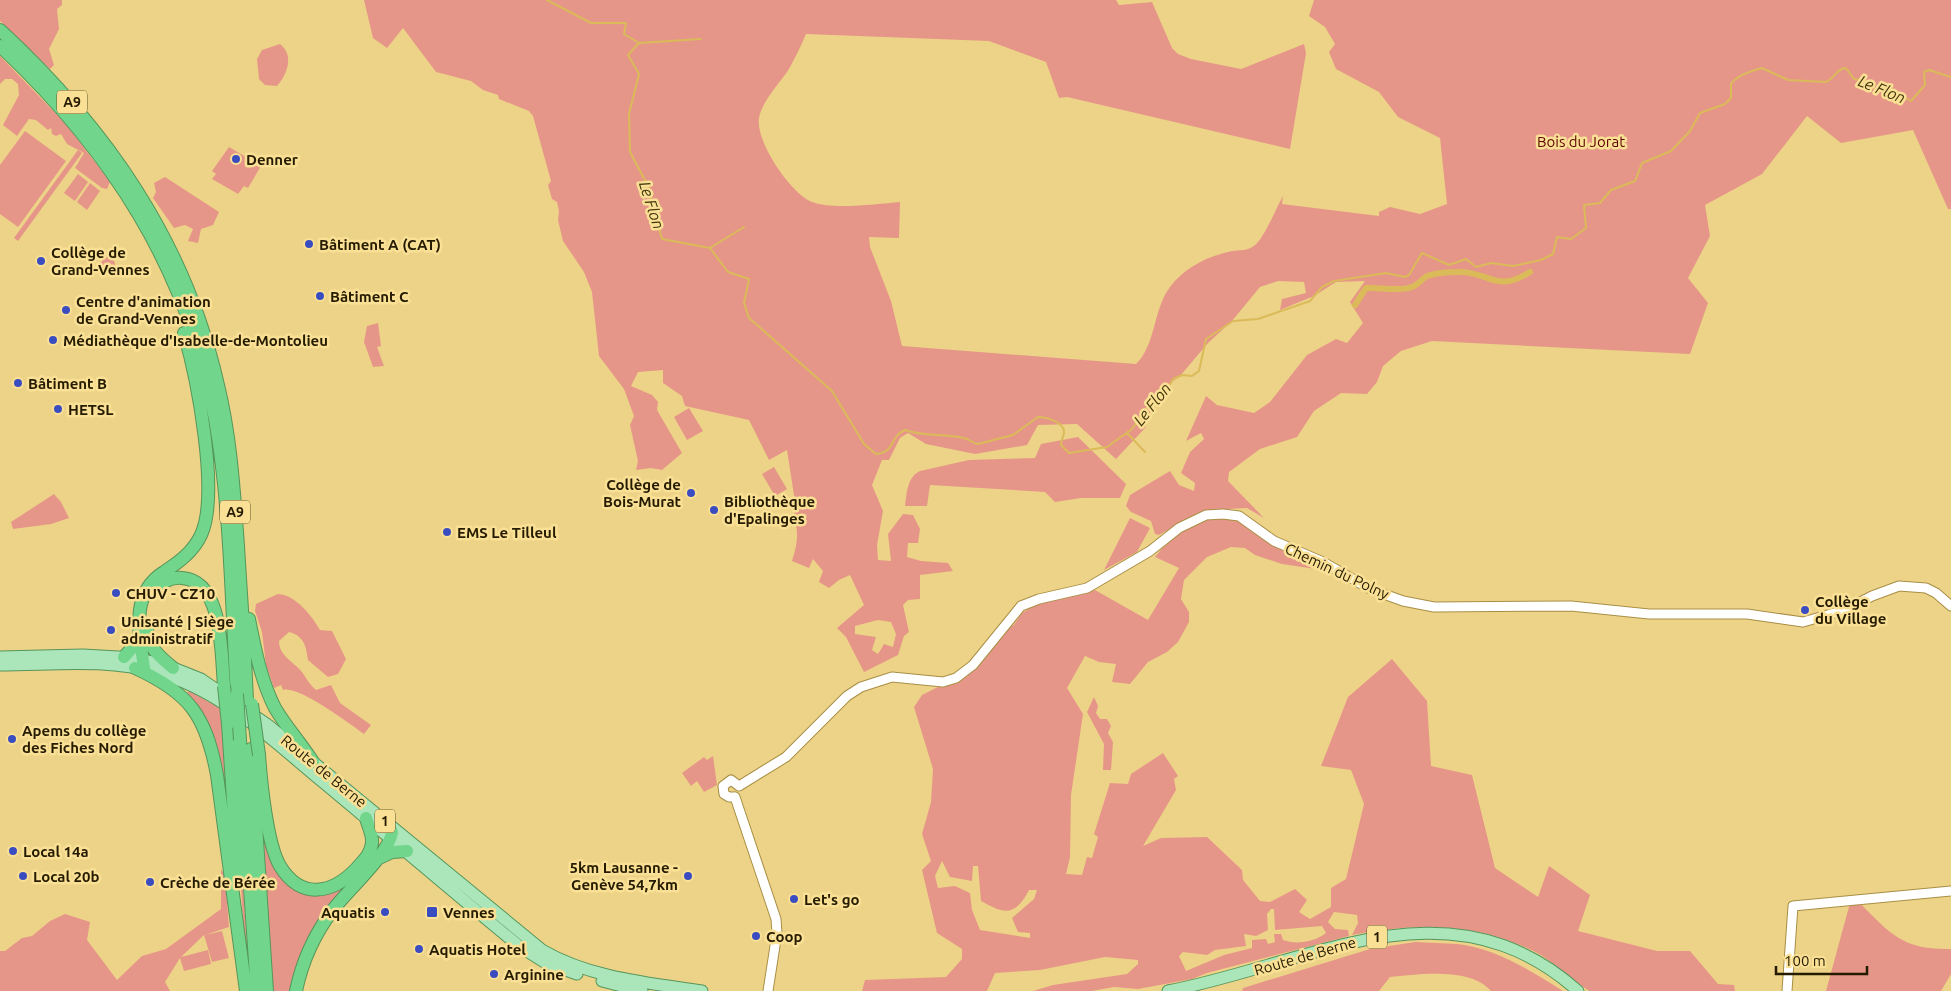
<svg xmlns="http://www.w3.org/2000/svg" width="1951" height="991" font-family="Ubuntu,sans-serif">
<rect width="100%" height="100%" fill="#edd388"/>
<!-- green -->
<path fill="#e69688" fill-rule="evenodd" d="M0,0h62v5l-5,4 2,20 -10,20 5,16 -4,4 -50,-48z
M364,0h752l3,5 33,-3 20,46 6,6 13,5 50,10 63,-25 2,9 -16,96 -223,-52 -8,1 -13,-36 -57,-21 -183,-7c-5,12 -11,24 -17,35 -9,14 -27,32 -30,49 -4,23 32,76 53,84 21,8 65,2 88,0l-1,36 -30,-1 1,10 21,54 11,45 234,18c20,-19 17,-55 34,-77 15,-20 38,-31 62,-36 8,-1 15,0 22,-5 10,-7 22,-38 29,-50l-1,8 97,12v-4l11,-5 30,7 27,-10 -7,-66 -42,-21 -19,-25 -43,-23 -7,-17 6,-8 -10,-17 -16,-11 5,-16h637v209h-3l-35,-79 -72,13 -34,-27 -45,58 -57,31 5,31 -22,42 20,25 -18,51 -258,-13 -31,10 -18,15 -6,16 -10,12 -26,-1 -27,18 -17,26 -37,12 -31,23 -1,9 36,37 -17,-10 -39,2 -16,6 -33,19 -4,-1 -4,-13 -20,-9 -5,-6 4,-11 40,-24 9,14 15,6 1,-8 -14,-10 9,-21 14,-13 -3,-6 -15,8 20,-45 11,9 37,8 16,-11 37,-47 29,-16 11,4 16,-20 -13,-21 15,-21 -29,1 -22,14 -34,14 2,-11 24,-6 -2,-11 -26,-1 -18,6 -28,34 -24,22 -28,33 -22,16 -13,36 -29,31 -39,-35 -39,1 -11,20 -52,9 -49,-10 -18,-11 -8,5 -11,22h-7l-10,25 11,26 -6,34 1,15 13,1 -3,-27 15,-20 10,1 7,14 -2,14h-10l-1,14 14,4 27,2 5,8 -33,4v24l-12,1 -5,5 6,27 -5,4 -6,19 -34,17 -18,-35 -9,-9 27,-23 -14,-30 -11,5 -10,8 -10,-6 4,-11 -10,-12 -4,9 -17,-7c5,-16 8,-29 1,-45l3,-8 -9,-58 -18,10 -20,-40 -64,-14 -3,-10 -19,-13v-13l-25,2 -7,14 21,9 6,7 -1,8 25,43 -20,17 -11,-2 -15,2 2,-9 -8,-36 4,-9 -10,-27 -25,-33 -7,-64 -8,-20 -21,-31 -5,-21 1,-9 -2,-9 -5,-3 -4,-14 3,-4 -18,-65 -4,-5 -30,-12 -1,-4 -15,-5 -12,-9 -35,-9 -33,-44 -16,20 -14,-10zM878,620l13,2 5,12 -3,13 -9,-3 -6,10 -6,-4 4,-13 -21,-3v-8z
M280,44c14,11 8,29 -3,42l-12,-1 -6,-6 -2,-20 5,-9z
M0,56l66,68 44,58 -3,7 -5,-1 -27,-20 9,-15 -17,-9 -6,-10 -5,2 -4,-2 -1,-6 -3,2 -12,-10 -7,-1 -12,17 -14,-11 16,-30 -1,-11 -6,-5h-7l-5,5z
M25,131l41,30 -48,66 -18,-13v-49z
M229,147l32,19 -13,22 -4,-2 -6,8 -26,-15 4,-5 -4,-3z
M78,150l4,3 -64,88 -4,-3z
M78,174l10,8 -13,19 -11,-8z
M165,177l54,35 -6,13 -12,4 -3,14 -10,-2 5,-12 -8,-4 -11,3 -21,-30 3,-6 -2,-9z
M90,183l10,8 -13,19 -10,-8z
M101 264a7 7 0 1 1 14 0a7 7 0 1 1-14 0Z
M378,323l3,23 -4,1 7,19 -11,1 -9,-25 3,-16z
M689,408l14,23 -16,9 -13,-23z
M1078,437l48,47 -6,14h-39l-26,4 -10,-10 -115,-7 -3,21h-22c2,-13 2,-29 15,-35l49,-11 66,-2 6,-14z
M774,467l13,22 -12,7 -13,-22z
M54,494l7,8 8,16 -18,6 -38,5 -2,-7z
M1130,518l20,10 -13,24 -33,18z
M1212,518l24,1 87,47v4l-41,-6 -27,-9 -10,-7 -14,-1 -24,10 -23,23 -3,19 8,13v10l-11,20 -11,10 -19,10 -18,22 -18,-2 4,-18 -17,-2 -14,-6 -18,32 16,26 -12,81 -1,62 -4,17 16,1 5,-18 5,1 6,-21 -4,-3 16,-51 18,1 3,-10 32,-21 15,23 -4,3 2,11 -33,56 18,-8 46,-1 35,33 1,10 17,21 10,1 25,-13 12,11 -8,12 11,7 21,-12v-19l15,-9 18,-75 -13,-34 -30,-4 27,-69 44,-38 35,42 4,65 41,9 23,93 43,29 11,-31 41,29 -12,36 79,20h33l28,33 16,1 1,6c-36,0 -71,0 -107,0 -11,0 -27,0 -38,0 -5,-1 -39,-30 -49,-36 -60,-33 -124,-33 -189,-20l6,-12 -1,-8 -23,-3 -6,10 7,7 13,1 1,6 -142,37 -15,6 -54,10 -24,-2 -22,4h-59l20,-6 74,-11 11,-10v-4l-33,-3 -65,13 -45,3 -8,18h-125l3,-11 81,-3 16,-18v-10l-25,-16 -15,-63 9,-9 -9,-27 9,-32 2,-33 -19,-62 8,-12 40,-20 47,-53 4,4 9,-13 15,-9 58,-14 53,30 31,-52 -24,-11c15,-20 33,-31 57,-39zM942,861l8,16 22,4 1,-15h5l3,35c23,13 34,16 48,-11h8l-3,9 -22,19 6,14 12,1v5l-50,-8 -8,-20 -2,-17 -15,-7 -17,2 -3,-12zM1271,909h3l1,21 47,-4 4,7c-12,9 -29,12 -43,7l-2,-6h-7l1,8 -7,2 -2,-5 -14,1v8l-28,7 -38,16 -7,-15 4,-4 24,3 8,-5 31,-4 -2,-12 12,2 12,-6 -1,-16z
M278,594c18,1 34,22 42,36l12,1 14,28 -8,15 -10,3 -20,-17c-2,-14 -4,-24 -19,-28l-10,9c0,15 14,20 23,31 5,7 7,12 14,18l15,-5 9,18 31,22 -7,9c-14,-10 -66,-49 -81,-44l-2,-5 -7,3 -8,-23 -4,-33 -7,-21 1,-7z
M189,691l32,18 13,168 -18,-119 -31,-63z
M1094,697l4,9 -2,7 4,6h7l4,7 -3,7 5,9 -2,28h-8l1,-26 -17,-32z
M229,716h3l18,275h-2z
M713,756l4,29 -13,7 -7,-11 -6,5 -9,-13 22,-16 3,3z
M261,798l12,58 31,34 48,-14 -60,115h-19z
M221,869l4,7 4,51 -24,8 17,-4 7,27 -17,4 -8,-27 -23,22 27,-7 3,14 -27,7 -4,-13 -15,24 5,9h-170v-40h5l17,-13 10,-2 18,-15 15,-7 25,8 -3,18 30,40 25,-24 24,-7 55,-40z
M1850,903h10c31,32 44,47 91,46v25l-10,17h-115z
M1415,942c14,1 28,1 42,2 39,4 74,27 106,47h-72c-20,-24 -73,-17 -101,-14l-11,14h-137l1,-3 127,-39z"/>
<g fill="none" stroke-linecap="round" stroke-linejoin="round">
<!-- stream -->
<path stroke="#dbba5a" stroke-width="2" d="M547,0l44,23h35l-2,11 15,9 -11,12 11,19 -10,40 1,38 18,34 14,53 48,9 18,24 21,7 -5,24 5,15 83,73 32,53 12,10c20,-2 13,-17 29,-24 19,7 39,3 59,8 5,1 8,5 14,6l35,-9 25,-18c8,0 27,5 26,16 -1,5 -3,7 -3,12l8,8 38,-6 25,-18 17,-24 15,-10 9,-16 9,-4 10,1 7,-5 7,-32 27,-18 25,-2 52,-18 12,-14 12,-6 52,-8 19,4 4,-2 13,-22 27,12 17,-6 10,8 15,-4 22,3 28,-6 12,-6 4,-17 14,2 15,-11 -2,-23 16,-2 11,-13 24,-9 7,-18 29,-12 19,-20 10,-18 25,-9 6,-6v-14c6,-9 21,-13 31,-16l26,12 38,2c8,-3 11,-14 20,-14l8,11 13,2 9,9 18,1 17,10 14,-16 -1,-13 5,-2 22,7
M639,43l62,-4
M710,248l34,-21
M1127,433l18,19"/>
<!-- canal -->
<path stroke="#dbba5a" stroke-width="6" d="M1355,305l11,-17c14,-1 32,4 46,-1 6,-2 10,-8 15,-11 9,-3 22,-4 31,-4 32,-1 37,22 72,0"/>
<!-- minor casing -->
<g stroke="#a88f45" stroke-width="11">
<path id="minor" d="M739,786l47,-29 61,-61 14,-9 31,-10 51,5 13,-4 17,-13 48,-59 18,-7 48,-11 63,-37 29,-23 27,-13 17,-1 16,2 35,25 49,21 47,27 33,12 31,6 137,-1 78,8h98l56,8 42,-12 27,-14 27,-10 27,2 10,5 15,13
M735,797l41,122 1,14 -9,58
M735,797h-6l-5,-3 -1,-8 8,-6 8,6
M1787,991l6,-85 158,-15"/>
</g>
<!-- major casing -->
<g stroke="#56955b" stroke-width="13">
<path id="major" d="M0,657l83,-2 52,3 31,7 35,14 67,46 274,225c48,28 106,33 160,41
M0,665c53,0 106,-7 158,8 65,18 116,69 166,110 65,54 129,109 195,163l27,17 31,11
M602,981l40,10
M1168,991c142,-27 281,-115 410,0"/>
</g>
<!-- highway casing -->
<g stroke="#56955b" stroke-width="14">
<path id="highway" d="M0,30c107,99 185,211 218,355 13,53 16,107 20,161 3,51 7,103 9,155
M0,46c110,103 188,222 215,373 16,90 16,184 22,275
M155,590c7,-8 16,-13 27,-12 42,3 39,77 42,108
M249,619c6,30 12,62 26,89 11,19 26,35 38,54
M147,628c1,20 12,28 26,40
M124,657l9,-10 7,-13
M135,668c55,25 71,48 82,107l29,216
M144,669c-4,-34 -15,-75 20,-97 15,-10 29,-20 37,-37 19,-41 -4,-158 -17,-202
M228,724l10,152
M240,740l17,251
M251,749l16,242
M259,755c2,27 8,89 21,111 21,34 52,28 76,3 7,-8 15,-15 16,-26 1,-8 -4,-17 -6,-25
M377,859l15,-7 15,-1
M296,991c6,-29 18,-56 36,-80 13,-18 58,-58 60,-79l-6,-10"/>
</g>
<!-- minor -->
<use href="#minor" stroke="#fff" stroke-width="9"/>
<!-- major -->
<use href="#major" stroke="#aae6ba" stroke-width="11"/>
<!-- highway -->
<use href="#highway" stroke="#71d68c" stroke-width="12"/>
<!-- highway-bridge casing -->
<g stroke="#56955b" stroke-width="14" stroke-linecap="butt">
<path id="highway-bridge" d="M224,686l4,38
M237,694l3,46
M252,704l7,51"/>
</g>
<!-- highway-bridge -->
<use href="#highway-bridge" stroke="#71d68c" stroke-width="12"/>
</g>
<!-- markers -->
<g fill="#3a4dc0" stroke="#fae095" stroke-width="2">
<circle cx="236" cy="159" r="5"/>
<circle cx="309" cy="244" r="5"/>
<circle cx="41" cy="261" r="5"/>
<circle cx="320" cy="296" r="5"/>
<circle cx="66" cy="310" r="5"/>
<circle cx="53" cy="340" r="5"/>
<circle cx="18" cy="383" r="5"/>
<circle cx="58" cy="409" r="5"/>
<circle cx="691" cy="493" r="5"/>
<circle cx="714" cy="510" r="5"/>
<circle cx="447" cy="532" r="5"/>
<circle cx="116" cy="593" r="5"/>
<circle cx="1805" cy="610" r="5"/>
<circle cx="111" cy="630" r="5"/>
<circle cx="12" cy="739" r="5"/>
<circle cx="13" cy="851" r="5"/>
<circle cx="23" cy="876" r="5"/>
<circle cx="688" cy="876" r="5"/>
<circle cx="150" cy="882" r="5"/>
<circle cx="794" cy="899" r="5"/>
<circle cx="385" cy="912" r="5"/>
<rect x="426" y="906" width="12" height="12" rx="2.5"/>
<circle cx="756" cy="936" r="5"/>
<circle cx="419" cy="949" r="5"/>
<circle cx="494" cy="974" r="5"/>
</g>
<g text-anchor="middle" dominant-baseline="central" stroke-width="5" stroke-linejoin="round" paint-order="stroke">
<!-- shield labels -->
<g fill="#fae095" stroke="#65562d" stroke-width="1">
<rect x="57" y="90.5" width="30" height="23" rx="4"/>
<rect x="220" y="500.5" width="30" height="23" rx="4"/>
<rect x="375" y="809.5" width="20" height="23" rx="4"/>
<rect x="1367" y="925.5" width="20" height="23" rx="4"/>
</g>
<g font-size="14" font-weight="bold" fill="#251b00">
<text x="72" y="102">A9</text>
<text x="235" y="512">A9</text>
<text x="385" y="821">1</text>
<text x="1377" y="937">1</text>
</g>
<!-- park labels -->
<g font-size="15" fill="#5f0500" stroke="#fae095">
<text x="1581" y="141">Bois du Jorat</text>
</g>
<!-- poi labels -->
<g font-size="15" font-weight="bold" fill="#251b00" stroke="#fae095" text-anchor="start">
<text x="246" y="159">Denner</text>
<text x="319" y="244">Bâtiment A (CAT)</text>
<text x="51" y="252">Collège de<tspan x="51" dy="17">Grand-Vennes</tspan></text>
<text x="330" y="296">Bâtiment C</text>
<text x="76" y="301">Centre d'animation<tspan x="76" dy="17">de Grand-Vennes</tspan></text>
<text x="63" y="340">Médiathèque d'Isabelle-de-Montolieu</text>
<text x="28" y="383">Bâtiment B</text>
<text x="68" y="409">HETSL</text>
<text x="681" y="484" text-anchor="end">Collège de<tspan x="681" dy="17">Bois-Murat</tspan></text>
<text x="724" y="501">Bibliothèque<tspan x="724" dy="17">d'Epalinges</tspan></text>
<text x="457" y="532">EMS Le Tilleul</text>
<text x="126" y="593">CHUV - CZ10</text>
<text x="1815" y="601">Collège<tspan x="1815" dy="17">du Village</tspan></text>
<text x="121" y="621">Unisanté | Siège<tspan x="121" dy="17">administratif</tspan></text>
<text x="22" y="730">Apems du collège<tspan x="22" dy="17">des Fiches Nord</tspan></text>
<text x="23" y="851">Local 14a</text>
<text x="678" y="867" text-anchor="end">5km Lausanne -<tspan x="678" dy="17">Genève 54,7km</tspan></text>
<text x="33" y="876">Local 20b</text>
<text x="160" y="882">Crèche de Bérée</text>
<text x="804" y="899">Let's go</text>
<text x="375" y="912" text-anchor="end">Aquatis</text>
<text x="443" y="912">Vennes</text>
<text x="766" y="936">Coop</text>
<text x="429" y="949">Aquatis Hotel</text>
<text x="504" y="974">Arginine</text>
</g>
<!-- street labels -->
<g font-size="15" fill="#251b00" stroke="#fae095">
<text transform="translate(1337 571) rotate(25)">Chemin du Polny</text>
<text transform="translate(324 771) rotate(39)">Route de Berne</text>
<text transform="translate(1305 956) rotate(-16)">Route de Berne</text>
</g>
<!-- water labels -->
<g font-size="16" font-style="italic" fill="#43360c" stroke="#fae095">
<text transform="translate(1882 89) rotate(22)">Le Flon</text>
<text transform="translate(652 205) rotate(72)">Le Flon</text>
<text transform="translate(1152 404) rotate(-51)">Le Flon</text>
</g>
</g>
<!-- scale -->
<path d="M1776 966v8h91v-8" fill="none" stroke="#251b00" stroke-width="2.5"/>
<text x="1784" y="966" font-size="15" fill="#251b00" stroke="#fae095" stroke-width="4" paint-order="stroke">100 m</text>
</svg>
